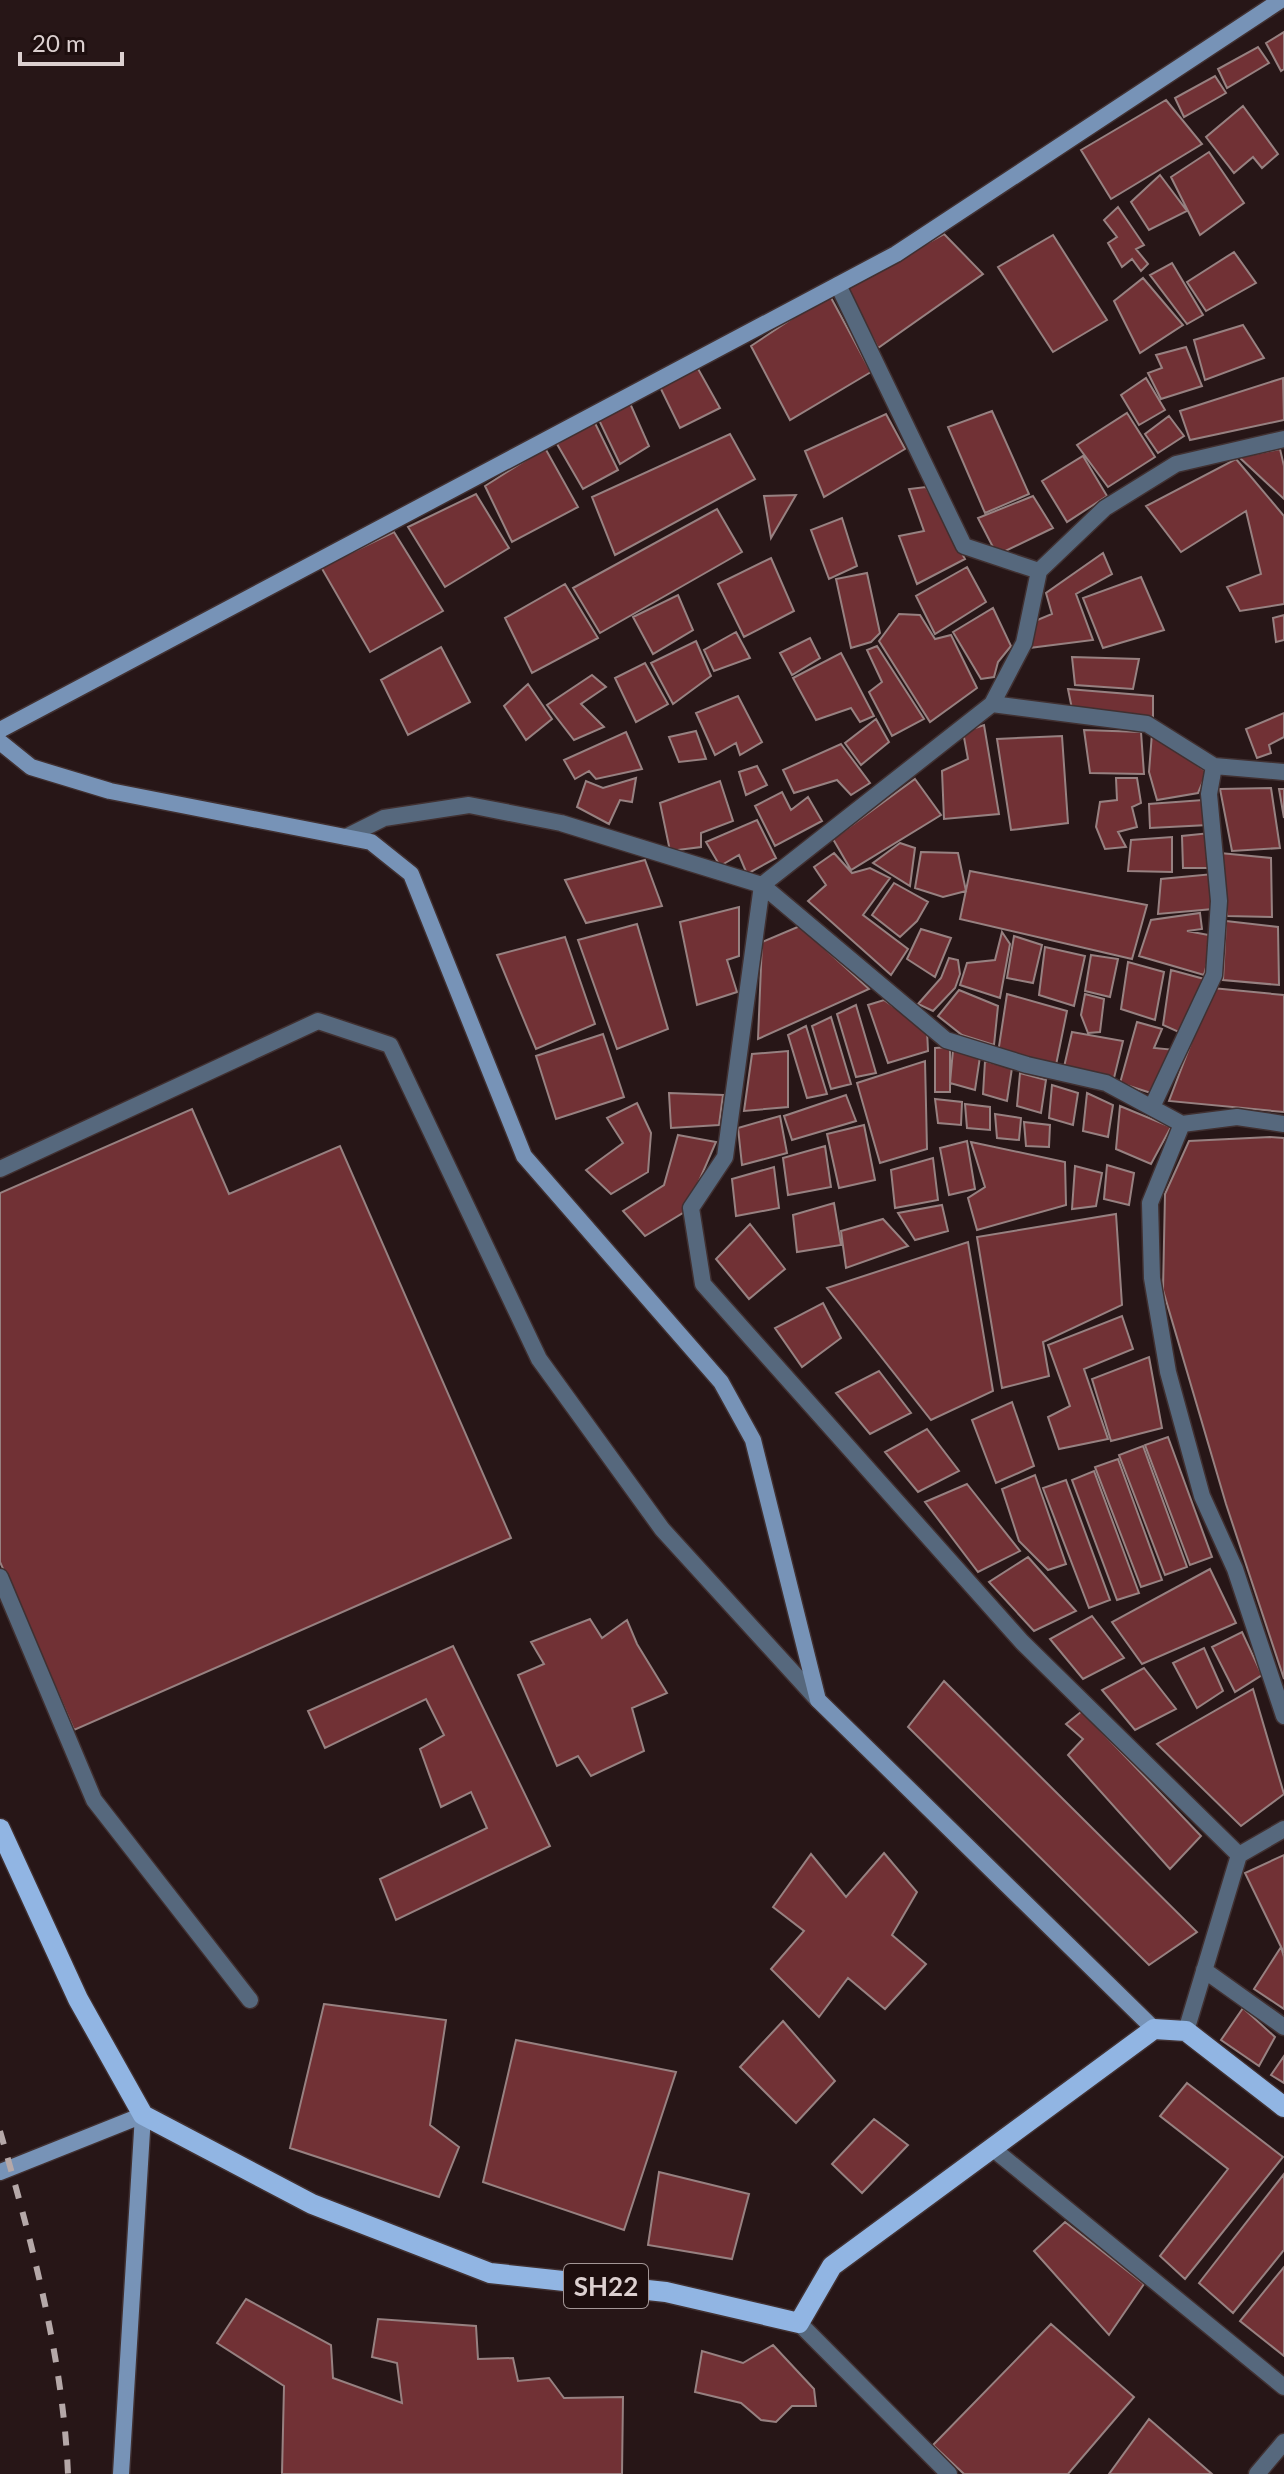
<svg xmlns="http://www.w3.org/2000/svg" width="1284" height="2474" font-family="Lato,sans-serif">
<rect width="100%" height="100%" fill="#271617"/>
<!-- building -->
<path fill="#713135" stroke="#978181" stroke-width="2" d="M1284,32v37l-3,2 -15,-28z
M1258,47l11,16 -42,25 -9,-19z
M1215,76l11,17 -42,24 -9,-19z
M1166,100l36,44 -91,55 -30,-49z
M1243,106l35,48 -16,14 -9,-11 -19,16 -28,-36z
M1209,152l35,51 -44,32 -29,-58z
M1160,175l27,36 -38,19 -18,-28z
M1118,207l26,38 -8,4 12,15 -7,7 -9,-12 -10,8 -14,-24 9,-6 -13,-17z
M944,234l39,40 -105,74 -32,-61z
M1053,235l54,85 -54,32 -55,-85z
M1234,252l22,31 -50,28 -19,-29z
M1172,263l31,52 -16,9 -37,-49z
M1143,278l40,47 -43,28 -26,-52z
M829,294l42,78 -81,48 -39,-74z
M1243,325l21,33 -59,22 -11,-40z
M1186,347l16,39 -41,13 -13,-26 14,-5 -6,-13z
M697,367l23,41 -40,20 -21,-43z
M1146,378l19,32 -26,15 -18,-30z
M1283,378l1,42 -94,20 -10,-29z
M629,401l20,45 -29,18 -22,-46z
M992,411l37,83 -44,19 -37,-86z
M1127,413l28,44 -47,30 -31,-42z
M886,414l19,35 -81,48 -19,-46z
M1169,416l15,20 -26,17 -13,-19z
M593,419l25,51 -35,19 -26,-45z
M730,434l25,45 -140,76 -23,-58z
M545,448l33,59 -66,35 -27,-56z
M1280,449l4,17v33l-45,-42z
M1083,456l24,40 -40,26 -25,-41z
M1236,459l48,57v88l-44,7 -13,-24 34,-13 -15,-63 -65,41 -35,-46z
M926,487l39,72 -48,25 -18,-48 25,-5 -15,-42z
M476,494l33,54 -64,39 -37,-60z
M796,495l-25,43 -7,-42z
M1033,496l20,32 -56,27 -19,-37z
M717,509l25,43 -142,81 -27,-45z
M842,518l15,48 -28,13 -18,-49z
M394,532l49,79 -73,41 -49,-85z
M1103,553l9,21 -36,20 17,46 -64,8 6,-27 17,-7 -6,-21z
M771,558l23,53 -50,26 -26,-53z
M967,567l19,35 -51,32 -19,-38z
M867,573l13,60 -9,9 -20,6 -15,-69z
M1141,577l23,53 -61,18 -20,-50z
M565,584l33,54 -66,35 -27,-55z
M678,595l15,35 -40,24 -20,-37z
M993,608l18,38 -13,16 -4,15 -13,2 -28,-47z
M899,614l21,1 15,24 16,-4 26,53 -47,34 -51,-81z
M1284,615v25l-8,2 -3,-24z
M736,632l14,26 -36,13 -10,-21z
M810,638l10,20 -28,17 -12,-22z
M696,641l15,35 -38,28 -22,-41z
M877,646l47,73 -32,17 -23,-44 13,-10 -15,-32z
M441,647l29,55 -62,33 -27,-55z
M841,653l33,63 -14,6 -9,-14 -35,12 -23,-42z
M1072,657l67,2 -6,30 -58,-4z
M645,663l23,41 -32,18 -21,-44z
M592,675l14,12 -25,17 23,23 -30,13 -27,-35z
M528,684l24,35 -26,21 -22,-34z
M1068,689l85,7v21l-81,-8z
M738,696l24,46 -22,13 -4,-12 -21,12 -19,-42z
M1284,713v24l-15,8 2,8 -14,5 -11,-29z
M876,719l13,23 -28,23 -16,-22z
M984,725l15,89 -55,5 -2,-48 26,-12 -5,-27z
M1084,730l57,2 3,42 -54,-1z
M696,731l10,28 -27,3 -10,-25z
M626,732l16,37 -46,10 -7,-8 -14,8 -11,-19z
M1152,733l55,39 -9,21 -41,7 -8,-28z
M1062,736l6,87 -57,7 -14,-91z
M841,744l29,39 -19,12 -14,-15 -43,13 -11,-23z
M757,766l10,19 -21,10 -7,-23z
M636,778l-4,24 -12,-2 -11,24 -32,-17 9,-26 17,7z
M1116,778h21l4,25 -9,4 5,20 -19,5 8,15 -21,2 -9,-22 4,-25 17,-2z
M915,779l26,36 -90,55 -18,-31z
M720,781l13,40 -32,12v14l-31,4 -10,-48z
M1271,788l9,60 -48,3 -12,-62z
M1279,789h5v29z
M782,792l9,18 17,-13 14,24 -47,25 -20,-40z
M1203,800l5,25 -58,3 -1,-24z
M757,820l19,38 -29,16 -8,-19 -19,11 -14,-24z
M1210,833v35h-27l-1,-32z
M1172,837v35l-44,-1 3,-31z
M900,843l15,5 -5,38 -37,-23z
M921,852l37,1 8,38 -23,6 -28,-9z
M834,853l18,20 18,-5 20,10 -27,37 45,34 -17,26 -83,-74 18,-16 -12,-18z
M1220,853l51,5 1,59 -45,-1z
M645,860l17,46 -76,17 -21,-43z
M970,871l177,34 -15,54 -172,-40z
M1213,874v35l-55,5 3,-35z
M894,883l34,19 -11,19 -17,16 -28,-22z
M739,907v49l-12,4 10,32 -40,13 -17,-83z
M1200,913l2,16 -15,2 27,5 -10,39 -65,-19 12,-36z
M1226,921l52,6 1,58 -56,-5z
M637,924l31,105 -51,20 -39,-109z
M800,926l69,63 -111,50 4,-97z
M921,929l30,9 -16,39 -28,-18z
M1002,932l8,12 -10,54 -40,-13 7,-22 28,-3z
M1014,936l28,9 -9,38 -26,-5z
M565,937l30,87 -59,25 -39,-94z
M1045,947l40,9 -11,50 -35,-11z
M1091,955l27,4 -8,38 -25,-6z
M949,958l9,2 2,14 -5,14 -22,23 -15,-7 23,-26z
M1128,962l36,10 -9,48 -34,-11z
M1171,970l37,10 -27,53 -18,-8z
M1212,988l72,7v117l-115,-11z
M959,990l39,16 -4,39 -32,-10 -24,-19z
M1007,994l60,17 -11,54 -58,-12z
M1085,994l19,5 -4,33 -12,1 -7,-18z
M884,1000l43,30 1,21 -40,12 -20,-58z
M856,1005l20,68 -20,4 -19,-63z
M831,1017l20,67 -20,5 -19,-63z
M1137,1022l25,7 -8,19 22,2 -22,44 -34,-11z
M806,1026l21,68 -20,4 -19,-63z
M1072,1032l51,9 -10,41 -49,-15z
M603,1034l21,63 -68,22 -20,-63z
M950,1047v45h-15v-44z
M953,1050l27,7 -5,33 -25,-7z
M788,1051v56l-44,4 8,-57z
M925,1061l2,88 -47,14 -23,-80z
M985,1061l27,7 -5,33 -24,-7z
M1020,1073l26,7 -5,33 -24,-7z
M1052,1085l26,8 -5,32 -24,-7z
M669,1093l54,2 -4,30 -48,3z
M1087,1093l26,12 -5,32 -25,-6z
M846,1095l10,26 -64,19 -8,-24z
M935,1099l27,3 -1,23 -23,-2z
M637,1103l14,30 -3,39 -37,22 -25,-24 37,-27 -16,-25z
M965,1104l25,3v23l-23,-2z
M1120,1106l51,21 -20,37 -35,-15z
M192,1109l37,85 111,-48 171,392 -437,192 -74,-168v-369z
M995,1114l26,4 -2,22 -22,-2z
M780,1116l7,37 -45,12 -4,-37z
M1024,1122l26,3 -1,22 -23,-1z
M864,1125l11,55 -36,8 -12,-54z
M678,1135l38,7 -30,69 -41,25 -22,-25 41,-26z
M1270,1137l14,1v541l-58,-175 -63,-214 2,-96 24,-53z
M967,1141l8,48 -26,6 -9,-47z
M971,1142l94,20 1,43 -89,25 -9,-32 17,-11z
M825,1146l6,41 -43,8 -5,-37z
M933,1158l5,42 -43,8 -4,-38z
M1107,1165l27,8 -5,32 -25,-6z
M1075,1166l27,7 -6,33 -24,3z
M774,1167l5,41 -43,8 -4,-37z
M834,1203l7,42 -44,7 -4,-37z
M942,1205l6,26 -33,9 -17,-27z
M1116,1214l6,91 -79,37 6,34 -47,12 -25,-151z
M883,1219l25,27 -62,22 -5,-37z
M750,1224l35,45 -36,30 -33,-40z
M968,1242l25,149 -62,29 -104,-132z
M823,1303l18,35 -39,29 -27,-39z
M1122,1316l11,33 -49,20 24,70 -49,10 -11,-32 22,-11 -22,-61z
M1149,1357l13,71 -51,13 -19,-62z
M879,1371l32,42 -41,21 -34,-41z
M1012,1402l22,64 -38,17 -24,-63z
M927,1429l32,42 -41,21 -33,-40z
M1168,1437l44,120 -22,8 -45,-120z
M1143,1446l44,121 -22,8 -46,-120z
M1118,1459l44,121 -21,7 -46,-120z
M1094,1471l45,122 -22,7 -45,-120z
M1035,1475l31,89 -18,6 -29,-29 -17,-52z
M1066,1480l44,120 -21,8 -46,-120z
M967,1484l53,67 -42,21 -53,-70z
M1028,1557l48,54 -42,20 -45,-49z
M1210,1569l26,54 -94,41 -30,-42z
M1092,1616l32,42 -41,21 -33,-40z
M590,1619l12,19 25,-18 10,24 30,49 -35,15 12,43 -53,25 -13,-20 -21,10 -39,-91 26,-11 -13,-22z
M1242,1632l20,43 -27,17 -23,-45z
M453,1646l97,200 -154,74 -16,-41 107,-51 -16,-36 -30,15 -21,-58 24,-14 -18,-36 -101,49 -17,-37z
M1204,1648l19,43 -26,17 -24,-45z
M1144,1668l32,41 -41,21 -33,-40z
M944,1681l253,251 -48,33 -241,-238z
M1253,1689l31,105 -43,32 -84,-82z
M1082,1711l119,125 -31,33 -102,-114 15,-16 -17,-15z
M884,1853l33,39 -25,43 34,29 -41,45 -37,-31 -29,39 -48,-48 33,-38 -31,-24 38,-53 35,43z
M1284,1855v98l-39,-80z
M1281,1947l3,10v52l-30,-20z
M324,2004l122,16 -16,105 29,22 -20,50 -149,-49z
M1243,2008l32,29 -16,29 -38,-26z
M783,2021l52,60 -39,42 -56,-56z
M516,2040l160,32 -52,158 -141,-48z
M1284,2056v27l-13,-8z
M1187,2083l96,74 -98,122 -25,-23 68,-87 -68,-53z
M874,2119l34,26 -46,48 -30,-29z
M659,2172l90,22 -17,65 -84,-14z
M1284,2174v76l-51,63 -34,-30z
M1065,2222l79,62 -35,51 -75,-84z
M1284,2267v89l-44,-35z
M246,2299l85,46 2,33 69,25 -5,-40 -25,-6 6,-38 98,7 2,33 35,-1 5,23 31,-3 15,20 59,-1 -1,77h-340l2,-88 -67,-43z
M1051,2324l83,73 -66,77h-104l-31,-29z
M773,2345l41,44 2,17h-24l-16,16 -15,-2 -20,-17 -46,-11 7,-41 41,12z
M1149,2419l63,55h-103z"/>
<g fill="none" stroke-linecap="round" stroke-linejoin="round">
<!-- street casing -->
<g stroke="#403031" stroke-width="19">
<path id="street" d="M838,285l126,261 75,25
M992,704l155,20 67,42 70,6
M346,837l38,-19 85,-13 92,18 201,62 184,155 81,25 79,18 76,41
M1152,1107l62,-132 5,-74 -10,-107 5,-28
M1284,1124l-47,-7 -55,7 -32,79 2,75 16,94 34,124 33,73 49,147
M0,1169l318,-148 72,24 149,314 123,170 156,171
M0,1577l94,223 156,200
M1239,1855l-217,-213 -319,-358 -12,-76 34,-51 37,-272 230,-181 32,-61 15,-72 66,-63 71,-44 108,-25
M1204,1970l80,57
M1186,2031l53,-176 45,-26
M992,2148l292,239
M799,2323l150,151
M1257,2474l27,-32"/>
</g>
<!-- secondary casing -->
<g stroke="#403031" stroke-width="19">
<path id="secondary" d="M0,730l896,-476 385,-254
M0,742l31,25 79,24 261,51 40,32 113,282 197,226 32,58 65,260 336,329
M0,2172l143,-57 -22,359"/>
</g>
<!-- primary casing -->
<g stroke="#403031" stroke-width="23">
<path id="primary" d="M0,1829l78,170 65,116 169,89 178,69 176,19 133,31 33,-57 322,-237 32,2 98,76"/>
</g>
<!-- street -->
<use href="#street" stroke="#56687d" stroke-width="16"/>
<!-- secondary -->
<use href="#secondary" stroke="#7793b7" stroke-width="16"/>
<!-- primary -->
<use href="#primary" stroke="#91b5e3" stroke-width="20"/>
<!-- rail -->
<path stroke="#b5a8a8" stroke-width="6" stroke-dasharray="14 14" stroke-linecap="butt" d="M0,2131c32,112 63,226 68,343"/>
</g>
<g text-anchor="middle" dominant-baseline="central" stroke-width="8" stroke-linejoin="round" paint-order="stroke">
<!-- shield labels -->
<rect fill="#1d0e0e" stroke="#a39696" stroke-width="2" x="564" y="2264" width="84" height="44" rx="6"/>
<g font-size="26" font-weight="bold" fill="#dcd0d0">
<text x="606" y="2286">SH22</text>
</g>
</g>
<!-- scale -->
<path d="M20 52v12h102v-12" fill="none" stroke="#dcd0d0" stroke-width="4"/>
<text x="32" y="52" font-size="24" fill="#dcd0d0" stroke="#1d0e0e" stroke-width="6" paint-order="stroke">20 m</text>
</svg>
